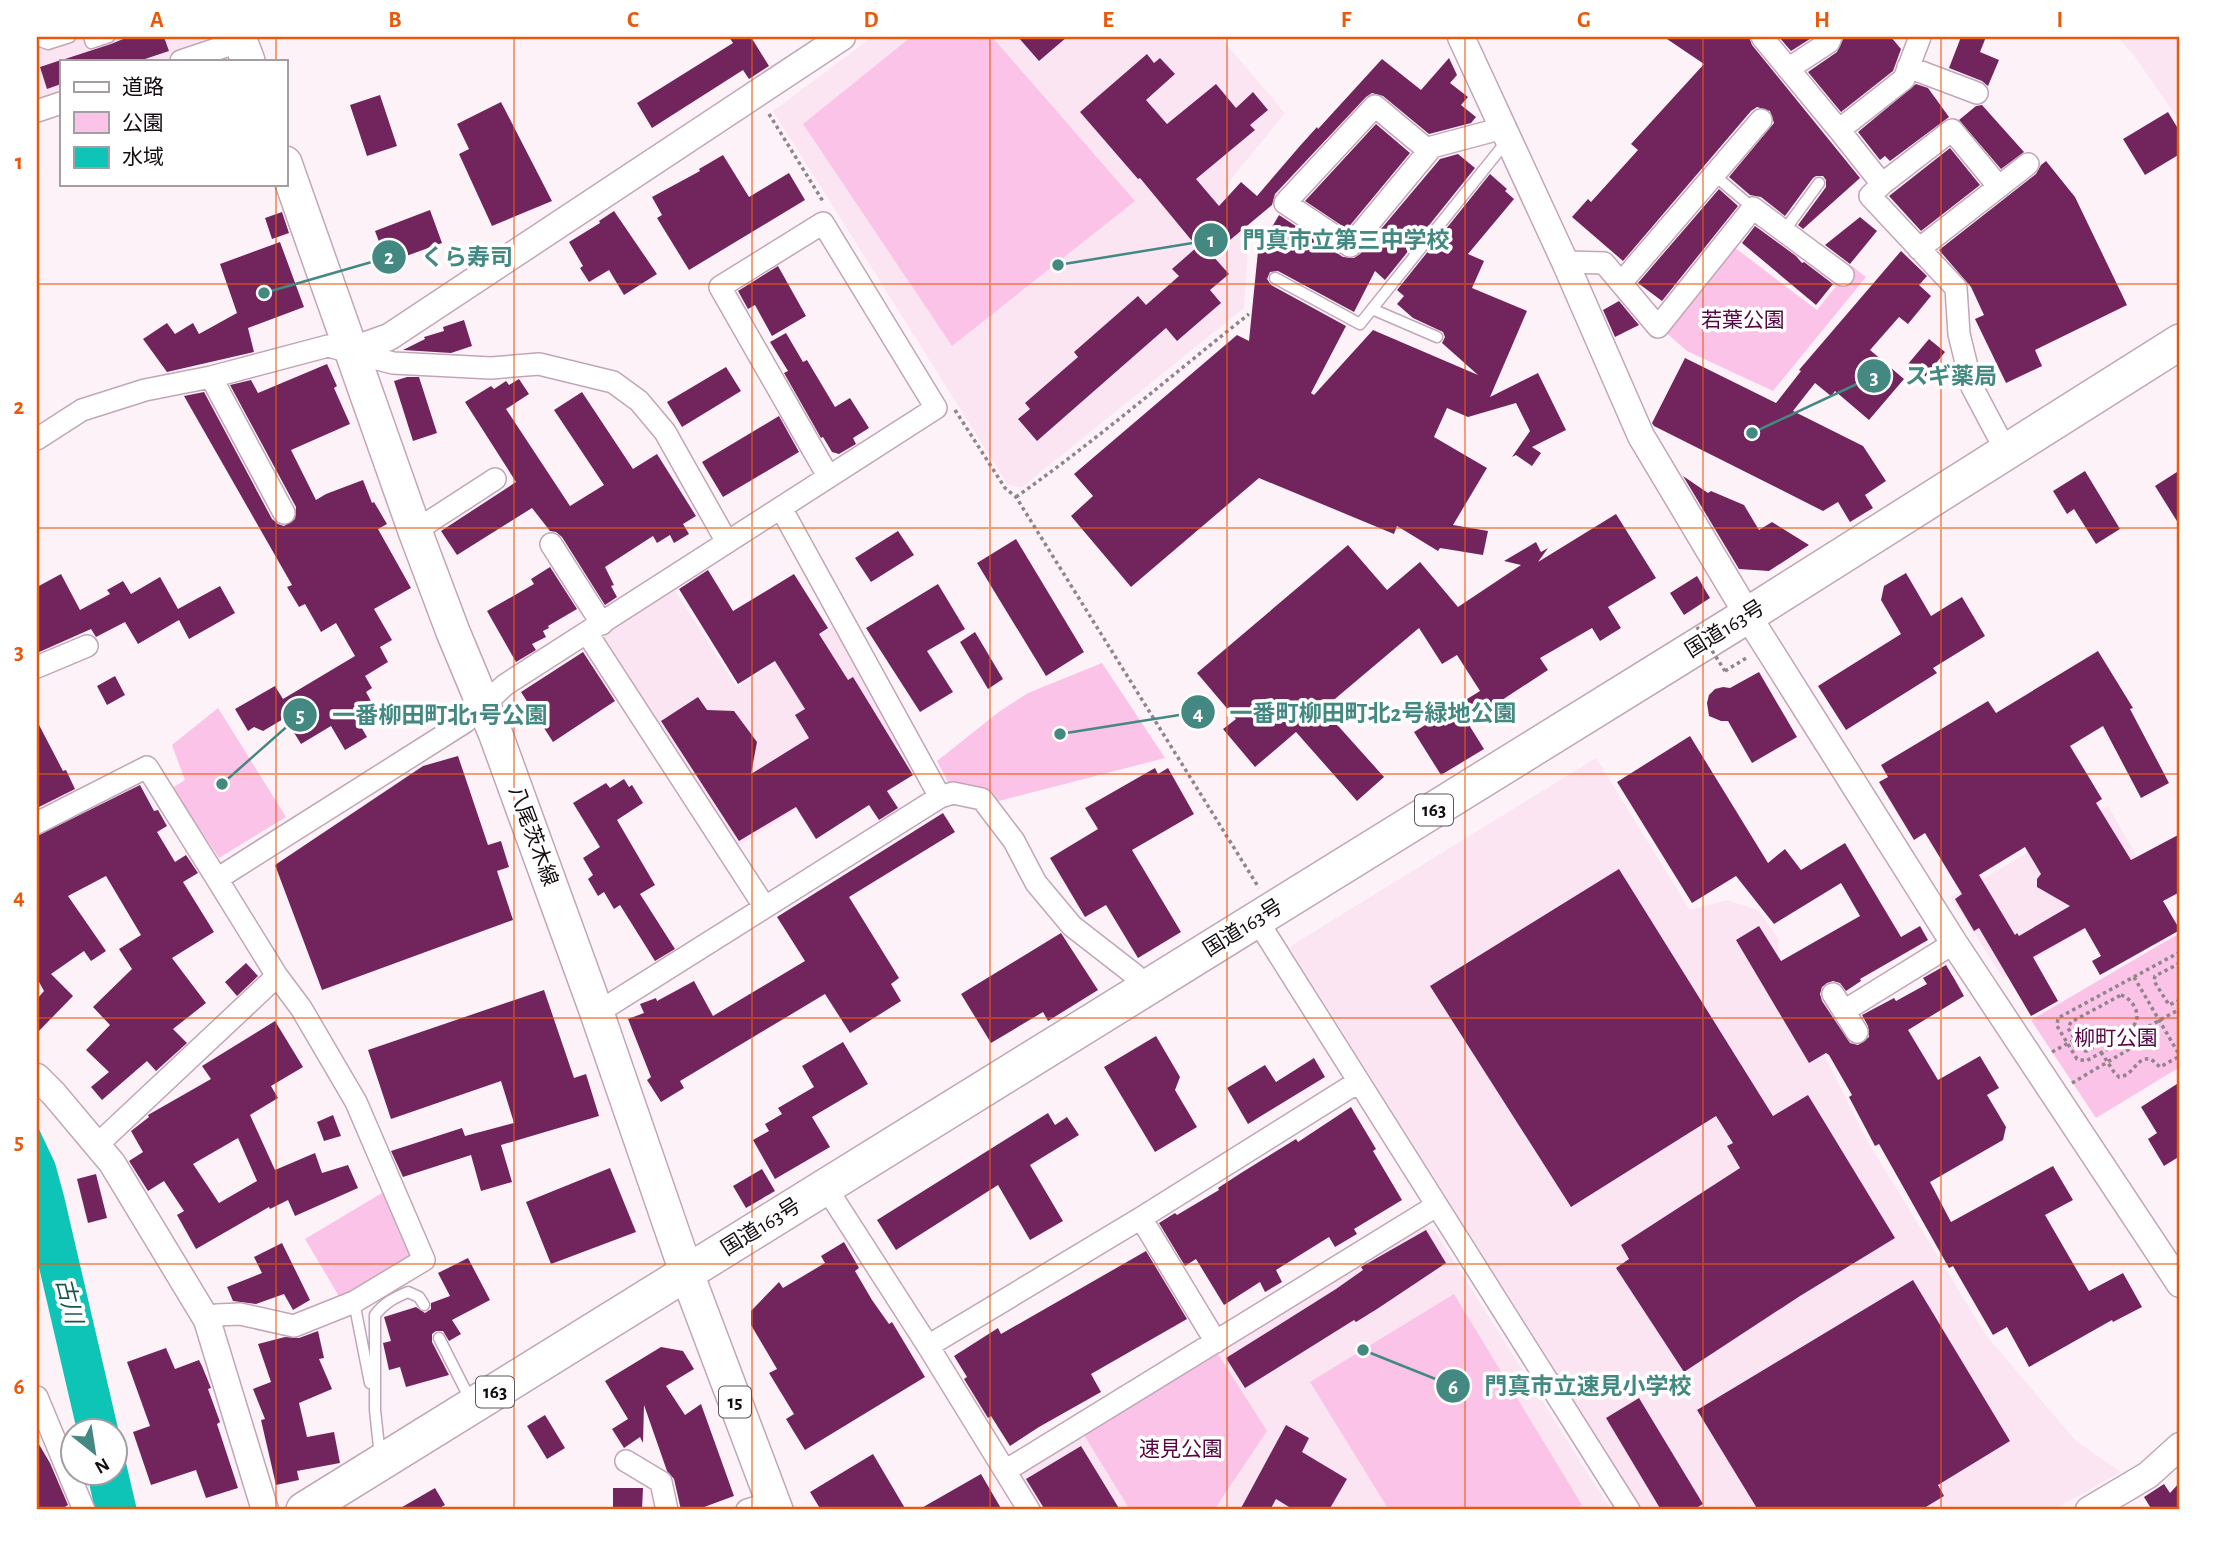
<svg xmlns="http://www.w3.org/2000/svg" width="2217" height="1547" font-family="'Alegreya Sans','Noto Sans JP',sans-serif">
<rect width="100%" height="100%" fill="#fef2f9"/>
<!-- built -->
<path fill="#fbe5f3" d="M37,37h170l11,5 -55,19h-102v36l-24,9z
M872,37h348l65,76 -54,66 -4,14 23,29 -6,86 -222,179 -14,-2 -235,-374z
M2117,37h63v85l-47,-68z
M674,589l63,98 95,-60 72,114 -167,106 -133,-204 1,-11z
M1596,758l94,152 37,-10 31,10 21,29 -2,23 91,180 118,193 90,106 45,31 -68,38h-410l-354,-563z
M2108,806l47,81 -152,91 -52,-81z
M1422,1225l13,6 176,279h-571l-22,-33 2,-8z"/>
<!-- green -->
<path fill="#fbc3e7" d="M911,37h81l143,164 -183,145 -149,-222z
M1734,247l83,63 35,-44 14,11 -93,114 -86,-40 -24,-21z
M1102,663l63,95 -166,43 -7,-6 -44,-13 -11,-21 63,-50 28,-18z
M218,708l68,109 -67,41 -47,-70 13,-8 -13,-35z
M2180,933v134l-84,51 -65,-98z
M382,1193l31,65 -73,40 -35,-59z
M1454,1294l128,211 -9,5h-184l-79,-128z
M1218,1354l49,77 -53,79h-84l-46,-75z"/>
<!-- water -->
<path fill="#0ec4b6" d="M37,1125l18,38 9,33 73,314h-42l-8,-36h29v-42l-39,-1 -40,-172z"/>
<!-- building -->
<path fill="#72255d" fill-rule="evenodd" d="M128,37h36l5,14 -30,10h-74v-2l46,-15z
M729,37h22l18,29 -20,13 -6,-9 -91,58 -15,-25 96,-60z
M1018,37h49l-28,24z
M1664,37h85l3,8 108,133 -57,51 -5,-4 28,-38v-7l-3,-4h-7l-3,2 -28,38 -24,-19 -11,-2 -21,-18 45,-54 -4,-12 -13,-4 -6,4 -128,150 -51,-44 16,-18 3,3 47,-52 -7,-6 73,-80z
M1779,37h34l-22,14z
M1844,37h47l10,12 -8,22 -52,41 -33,-40 29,-20z
M1961,37h25l-6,15 19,8 -11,26 -6,-5 -33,-13z
M1147,54l7,9 6,-5 15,16 -29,26 21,24 49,-40 20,24 17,-16 15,18 -18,15 5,5 -59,49 23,27 22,-24 16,14 42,-49 18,-20 1,2 64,-70 39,31 28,-32 8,17 -7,8 18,14 -7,8 15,12 -5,6 -42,11 -46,-38 -11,-3 -6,4 -91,97 -3,11 -60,50 17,19 -19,16 11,13 -44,38 -11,-13 -129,113 -19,-22 12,-10 -5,-6 53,-46 -4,-5 64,-56 8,9 33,-29 -7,-7 25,-22 -57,-69 -2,1 -58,-67z
M61,60v24l-14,5 -7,-22z
M1916,84l12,4 21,29 -59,44 -5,-5 -5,4 -22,-28z
M380,95l17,51 -30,10 -17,-51z
M501,102l51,99 -60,25 -33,-72 10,-5 -12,-25z
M1982,105l42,47 -23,17 -42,-49 17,-14z
M2168,112l12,20v22l-35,21 -22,-36z
M1376,124l34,29 -63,76 -42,-28z
M1950,148l30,37 -59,46 -32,-35z
M1458,154l17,14 -90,112 -10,-9 -21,41 -76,-41 -8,1 -3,7 4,6 75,41 -35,67 3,2 59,-65 105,45 -36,-32 3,-6 -2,-5 -30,-14 -16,-14 7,-8 -7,-6 93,-116 17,15 -2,2 9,8 -46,55 16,7 -12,27 55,23 -37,86 48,-24 28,57 -34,17 9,6 -9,13 -16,-11 -4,2 18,-26 -14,-28 -48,14 -21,-9 -13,29 53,31 -34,57 35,6 -5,24 -43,-7 -2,3 -41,-25 -3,8 -135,-56 -128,109 -60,-71 22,-20 -19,-22 163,-139 12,6 9,-90 21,-36 64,42 11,1 6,-4 80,-95z
M723,155l26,42 40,-24 16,27 -116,70 -32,-52 5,-3 -10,-18 48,-26 -1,-2z
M2046,161l29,36 52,108 -92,45 7,16 -36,17 -31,-64 9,-4 -13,-28 -32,-37 97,-76 5,-9z
M1719,189l19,17 -76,95 -24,-18z
M430,210l12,33 -55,20 -12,-32z
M614,211l43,63 -33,21 -15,-25 -20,12 -9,-14 3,-2 -14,-24 31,-19 -1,-2z
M282,212l7,21 -17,6 -7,-21z
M1860,217l17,14 -27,33 -25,-19z
M1755,226l41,30 6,7 2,-1 29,22 -17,21 -74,-62z
M280,242l24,65 -56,21 6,24 -87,20 -24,-33 24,-16 8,11 18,-11 6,11 38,-21 -17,-49z
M1901,251l26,25 -8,9 12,11 -23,28 -9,-7 -29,33 34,29 -35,41 -34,-29 -4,5 -16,-13 -22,28 70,35 23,35 -21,14 8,13 -23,14 -12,-20 -15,9 -169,-85 -2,-3 33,-65 91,45 25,-32 -2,-1z
M778,266l28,50 -34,20 -17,-31 -7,4 -10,-18z
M1619,301l20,24 -24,12 -12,-27z
M464,320l8,26 -21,7 -48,-3 22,-11 -1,-2 20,-6 -1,-4z
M786,333l17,29 4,-2 28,47 15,-9 19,30 -16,10 3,6 -17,10 -7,-2 -9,-15 -2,1 -37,-65 4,-2 -18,-29z
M1929,339l16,13 -20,25 -17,-13z
M327,364l10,22 -3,2 16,36 -59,26 25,50 10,-6 37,-14 9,23 2,-1 13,22 -9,5 33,59 -37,21 18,31 -12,7 8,15 -23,14 7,12 -6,4 5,9 -18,12 14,24 -22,13 -14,-24 -30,18 -16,-26 -22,13 -9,-4 -6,4 -13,-22 40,-23 8,13 72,-43 -19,-33 -15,9 -16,-28 -6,3 -12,-20 5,-2 -108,-189 20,-4 68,127 6,5 6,2 11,-7 1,-12 -66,-122 21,-5 7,13z
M726,367l15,24 -59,36 -15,-25z
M407,377h12l18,56 -24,8 -19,-60z
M519,379l10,15 -23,15 64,97 34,-21 -50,-75 28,-18 51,77 24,-15 39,62 -13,8 6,10 -15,9 -4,-8 -13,8 -4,-7 -48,31 9,18 -3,1 6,11 -12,8 -43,-68 -6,-5 -6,-1 -18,-23 -75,47 -16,-24 75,-49 -51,-80 26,-16 3,3 12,-8 3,4z
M779,416l20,36 -76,45 -21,-35z
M2180,470v56l-25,-40z
M2085,471l35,58 -24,15 -22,-35 -7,5 -14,-23z
M1683,476l25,17 3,-2 33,14 15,25 13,-8 37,23 -40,26 -30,-2z
M1616,514l40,64 -48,29 13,21 -21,13 -8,-13 -52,30 8,12 -49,32 3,5 -33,18 15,24 -43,26 -27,-43 66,-41 -23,-36 -15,9 -23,-36 -96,81 61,68 -27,24 -61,-69 -41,35 -32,-38 13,-10 -39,-46 151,-128 39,45 33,-28 38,45 63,-42 -17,-4 32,-19 5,10 7,-4 -10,14z
M898,531l16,24 -43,27 -16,-24z
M1016,539l68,113 -38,24 -69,-113z
M550,567l27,42 -29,17 1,2 -6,3 3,6 -14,7 4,6 -20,12 -29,-51 47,-27 -3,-5z
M708,570l25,41 61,-37 34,54 -9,6 29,46 5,-3 60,98 -26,16 11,17 -19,12 -10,-15 -53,34 -20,-32 -57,34 -78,-120 37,-24 9,13 27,1 23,31 -6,32 58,-36 -14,-23 10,-6 -30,-48 -37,23 -59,-95z
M1906,573l25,43 31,-19 23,39 -52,32 4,5 -91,57 -28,-44 83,-52 -20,-34 3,-14z
M61,574l19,36 30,-16 -3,-4 16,-9 8,13 29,-17 18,32 42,-23 15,27 -46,26 -10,-19 -41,24 -13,-22 -29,15 -5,-8 -54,24v-66z
M1697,576l13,22 -26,17 -14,-22z
M938,584l27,45 -38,22 26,41 -33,20 -54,-84z
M975,632l28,47 -15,10 -28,-47z
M2098,651l35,57 -3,1 39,74 -28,15 -38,-72 -33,20 32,53 -6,4 35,57 49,-26v58l-17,9 17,29 -80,45 -8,-14 9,-5 -16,-28 -52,29 25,44 -27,15 -52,-88 -5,3 -19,-32 7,-5 -37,-61 -11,7 -35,-58 9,-5 -7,-12 107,-64 8,12zM2025,847l16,27 -4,5v8l33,19 -51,30 -2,-3 -2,2 -36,-60z
M583,652l32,49 -62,41 -32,-50z
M1759,672l38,65 -45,26 -24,-42h-7l-12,-5 -2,-13 2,-8 6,-6 8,-2 7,1z
M115,676l10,19 -18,10 -10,-19z
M37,721l26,50 3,-1 9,19 -38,19z
M1690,736l78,127 17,-14 16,21 44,-27 56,94 19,-11 8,14 -68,39 1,2 -15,10 -6,-8 -7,-2 -6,2 -5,4 -2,7 2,7 28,42 8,2 11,-8 -1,-11 -6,-11 32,-17 2,3 31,-17 -4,-6 23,-13 9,15 9,16 -56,34 30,50 42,-24 19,32 -12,7 19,32 -3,13 -73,42 21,40 102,-56 20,34 -28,15 44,76 34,-18 19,34 -29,15 -1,-2 -83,47 -22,-40 -14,8 -40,-69 -4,2 -70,-124 -4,2 -26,-49 3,-2 -23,-40 -3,-2 -17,10 -73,-123 23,-14 22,35 79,-45 -19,-33 -67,41 -38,-48 -44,27 -75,-121z
M458,756l30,89 13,-4 8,26 -12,4 16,49 -191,70 -47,-125 148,-99z
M1155,768l3,6 10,-6 26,46 -62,36 49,82 -43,26 -32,-53 -21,12 -35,-59 48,-29 -13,-21z
M624,779l5,8 3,-2 11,18 -26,17 38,65 -15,9 35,55 -20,12 -35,-56 -6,4 -10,-17 -6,4 -10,-17 5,-4 -10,-17 17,-11 -27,-44 33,-20 4,5z
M140,785l14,26 4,-1 9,16 -10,6 18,30 11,-7 12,18 -15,9 31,50 -42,26 34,45 -33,26 14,14 -31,28 -9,-10 -45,39 -11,-13 18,-15 -23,-22 24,-25 -17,-18 39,-38 -13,-20 22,-14 -35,-59 -38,20 38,55 -15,10 -7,-10 -33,23 22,22 -36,37v-34l7,-8 -5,-9 -2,2v-148z
M943,813l12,19 -106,65 50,81 -8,6 10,17 -51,32 -25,-39 -145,87 4,7 -23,14 -14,-22 4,-3 -23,-58 16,-6 -4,-9 16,-6 1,3 37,-20 19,35 92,-55 -28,-44z
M1619,869l154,247 35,-21 87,143 -95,58 -116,76 -68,-104 13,-9 -8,-14 119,-77 -13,-22 6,-3 -17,-27 -145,91 -141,-221z
M1061,933l37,57 -50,31 -5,-9 -52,31 -30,-49z
M246,963l12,13 -21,20 -12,-14z
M544,990l30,88 12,-4 13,42 -98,29 11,37 -31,9 -10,-36 -68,22 -12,-26 71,-23 3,8 49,-13 -13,-42 -110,38 -23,-69z
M275,1021l28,46 -32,19 7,12 -28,17 25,55 40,-17 7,20 26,-8 10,23 -63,28 -7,-16 -18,9 -1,-2 -73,42 -19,-34 7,-4 -20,-30 -16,10 -19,-30 14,-9 -12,-21 18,-14 -1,-2 63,-36 -9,-13zM238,1138l19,43 -38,22 -26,-39z
M1156,1036l24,41 -5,13 22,37 -42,25 -51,-85z
M843,1042l25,42 -56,33 18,30 -55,32 -22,-39 16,-9 -4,-7 17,-10 -4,-6 36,-21 -12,-21z
M1314,1058l11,19 -77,47 -21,-36 38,-23 11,17z
M2180,1082v74l-16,10 -16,-27 9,-6 -16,-26z
M1351,1107l25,42 -3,2 29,49 -48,29 3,5 -22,13 -6,-10 -53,33 6,12 -17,10 -5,-10 -36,23 -28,-46 -11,7 -26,-43 16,-10 2,2 42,-25 -1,-2 23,-15 55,-34 2,3z
M1048,1113l7,12 12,-8 12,18 -49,30 33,56 -33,19 -32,-55 -102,65 -19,-30z
M333,1115l8,21 -17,5 -7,-19z
M610,1168l26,64 -85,32 -25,-62z
M762,1169l13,22 -29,17 -13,-22z
M96,1174l11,44 -19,5 -11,-44z
M1426,1230l20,33 -69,46 -21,13 -2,-2 -109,68 -19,-30 110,-69 27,-19 -2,-3z
M844,1242l15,26 -4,3 17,29 17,24 3,-2 33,55 -120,73 -19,-31 8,-5 -25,-41 8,-4 -26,-44v-14l28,-29 4,6 42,-25 -4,-7z
M282,1243l28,57 -17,10 -9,-16 -28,10 -23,-3 -6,-14 35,-14 -8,-16z
M1146,1251l41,68 -96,55 10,18 -62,35 -29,19 -19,-30 -3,2 -24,-39 3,-2 -13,-21 44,-28 3,6z
M468,1258l22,42 -38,20 9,14 -12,7 -6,-10h-7l-4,3v8l17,33 -43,12 -6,-20 -11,3 -6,-27 8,-2 -7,-24 32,-10 9,6 6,-4v-6l19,-7 -12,-23z
M1913,1280l97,161 -72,44 6,11 -23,14h-163l-61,-100z
M318,1331l6,27 -5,1 13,30 -33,14 8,34 27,-5 6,31 -43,8 2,9 -23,5 -15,-65 4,-1 -12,-30 18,-7 -13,-38 27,-7 14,1z
M661,1347l22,4 11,18 -28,17 19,29 16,-11 33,92 -38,14h-15l-7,-31 -7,-8 -23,-66 -1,38 -3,-6 -16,11 -12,-19 16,-10 -23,-38z
M166,1348l9,21 24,-9 3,6 9,22 -3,1 12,33 -3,2 21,64 -32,10 -10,-28 -45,15 -18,-53 17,-6 -23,-64z
M1639,1398l64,106 -10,6h-32l-55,-92z
M545,1415l20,33 -18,11 -20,-33z
M1286,1425l23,13 -7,14 45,27 -18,31h-35l-18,-11 -6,11h-30z
M37,1441l13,22 18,42 -8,5h-23z
M1081,1446l39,64h-75l-19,-31z
M873,1454l33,56h-85l-11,-18z
M981,1474l21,36h-84z
M2180,1482v28h-28l-8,-13 20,-13 6,9z
M435,1488l10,17 -9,5h-39z
M613,1488h30l-1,22h-29z"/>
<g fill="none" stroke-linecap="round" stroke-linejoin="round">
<!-- service casing -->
<g stroke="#c1a6b7" stroke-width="13">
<path id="service" d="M89,37l2,6 18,-6
M37,40l11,4 22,-7
M1714,175l39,33
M1784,231l35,-48
M1275,278l85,46 146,-182
M1372,309l65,28
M354,1302l16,81
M439,1338l32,63
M380,1456l-5,-46v-95c9,-12 19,-17 33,-23l11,5 5,8"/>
</g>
<!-- minor casing -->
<g stroke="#c1a6b7" stroke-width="24">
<path id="minor" d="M1762,37l77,93
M1920,37l-16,42 -65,51 43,54 -12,12 86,92 3,46 13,53 34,64
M181,61l60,-20
M1908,67l69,26
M1788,69l41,-27 2,-5
M37,111l24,-8
M1429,151l-54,-45 -90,97 65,43 82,-99 71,-19
M1882,184l70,-54 47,57
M1919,249l109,-85
M1565,262l39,1 54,64 95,-119 90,67
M1621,283l140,-163
M211,377l73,136
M37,439l45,-29 63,-20 66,-13 117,-31 65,17 98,5 48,-4 74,18 26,19 26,31 62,110
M415,531l80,-52
M551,544l51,80
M587,633l177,273
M37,667l50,-21
M940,797l13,-4 29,6 32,42 22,42 36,43 63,49 11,13
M37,823l110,-56 70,112
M1257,920l372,590
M1833,994l24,38
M1844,1011l110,-68
M597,1013l343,-216 -159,-289
M97,1145l180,-169 -60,-97 248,-157 40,-37 431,-277 -113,-185 -103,64 108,189
M825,1186l103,160 101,164
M1141,1218l75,124
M207,1320l10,-5 23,-1 54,12 60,-24 70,-42 -68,-158 -55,-94 -24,-32
M928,1346l213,-128 217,-136
M37,1397l47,113
M626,1461l35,21 6,28
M1005,1471l431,-265
M747,1510l27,-8"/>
</g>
<!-- tertiary casing -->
<g stroke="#c1a6b7" stroke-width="29">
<path id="tertiary" d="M1461,37l104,225 76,174 117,196 196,311 226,341
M350,351l39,-14 453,-300
M37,1077l17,17 58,69 95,157 58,190
M2089,1510l59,-35 32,-29"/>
</g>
<!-- primary casing -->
<g stroke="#c1a6b7" stroke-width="36">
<path id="primary" d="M239,37l9,24
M285,163l130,368 38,101 43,103 101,278 90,261 89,236"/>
</g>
<!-- trunk casing -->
<g stroke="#c1a6b7" stroke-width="38">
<path id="trunk" d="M304,1510l1444,-895 432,-273"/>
</g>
<!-- path -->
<path stroke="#90858c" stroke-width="3.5" stroke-dasharray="3.5 3.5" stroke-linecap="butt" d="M769,114l55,89
M955,410l50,78 11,9 243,391
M1016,497c81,-57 156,-122 233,-183
M1725,671l23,-14
M2180,952l-122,66 -1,8 20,33 9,2 94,-52
M2180,963l-25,13 -1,5 15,24 11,-5
M2134,977l46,79
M2121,995c12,4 21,20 13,30l-47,26 -6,-1 -13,-22 3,-6z
M2179,1029l1,-5
M2052,1052l22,-12
M2101,1052l13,20 5,5c16,-2 16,-20 32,-18l9,8 20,-11
M2072,1083l71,-42 10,2 6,9"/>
<!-- service -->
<use href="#service" stroke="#fff" stroke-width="10"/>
<!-- minor -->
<use href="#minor" stroke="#fff" stroke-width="21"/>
<!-- tertiary -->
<use href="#tertiary" stroke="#fff" stroke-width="26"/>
<!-- primary -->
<use href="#primary" stroke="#fff" stroke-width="33"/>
<!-- trunk -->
<use href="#trunk" stroke="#fff" stroke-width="35"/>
<!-- path-bridge -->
<path stroke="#90858c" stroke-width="3.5" stroke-dasharray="3.5 3.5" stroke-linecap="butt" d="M1697,627l28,44"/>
</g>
<!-- grid -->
<path fill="none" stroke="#e8590c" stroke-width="2" stroke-opacity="0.55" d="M276,37v24M514,37v1473M752,37v1473M990,37v1473M1227,37v1473M1465,37v1473M1703,37v1473M1941,37v1473M276,184v1326M37,284h2143M37,528h2143M37,774h2143M37,1018h2143M37,1264h2143"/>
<g text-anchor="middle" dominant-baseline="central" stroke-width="7" stroke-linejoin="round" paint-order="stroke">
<!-- shield labels -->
<g fill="#fff" stroke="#5c565a" stroke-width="2">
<rect x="1415" y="794.5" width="38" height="31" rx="5"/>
<rect x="476" y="1376.5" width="38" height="31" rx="5"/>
<rect x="719" y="1386.5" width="32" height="31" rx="5"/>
</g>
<g font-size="19" font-weight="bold" fill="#160d13">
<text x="1434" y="810">163</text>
<text x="495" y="1392">163</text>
<text x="735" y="1402">15</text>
</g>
<!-- park labels -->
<g font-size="21" fill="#560744" stroke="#fff">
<text x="1743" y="320">若葉公園</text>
<text x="2116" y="1038">柳町公園</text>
<text x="1181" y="1449">速見公園</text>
</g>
<!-- street labels -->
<g font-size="21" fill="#160d13" stroke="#fff">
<text transform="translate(1725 629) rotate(-32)">国道163号</text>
<text transform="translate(533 836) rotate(70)">八尾茨木線</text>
<text transform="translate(1243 928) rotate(-32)">国道163号</text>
<text transform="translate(761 1227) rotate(-32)">国道163号</text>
</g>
<!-- water labels -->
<g font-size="23" font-style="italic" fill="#185751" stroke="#fff">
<text transform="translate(68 1301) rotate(76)">古川</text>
</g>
</g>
<!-- callouts -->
<path fill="none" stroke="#438981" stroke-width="2.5" d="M1058 265L1211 240M264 293L389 257M1752 433L1874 376M1060 734L1198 712M222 784L300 715M1363 1350L1453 1386"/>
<g fill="#438981" stroke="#fff" stroke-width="2.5">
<circle cx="1058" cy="265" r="7"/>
<circle cx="264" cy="293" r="7"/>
<circle cx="1752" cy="433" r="7"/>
<circle cx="1060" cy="734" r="7"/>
<circle cx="222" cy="784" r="7"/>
<circle cx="1363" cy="1350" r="7"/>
<circle cx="1211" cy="240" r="18"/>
<circle cx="389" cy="257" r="18"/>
<circle cx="1874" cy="376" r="18"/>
<circle cx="1198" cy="712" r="18"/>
<circle cx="300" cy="715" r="18"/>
<circle cx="1453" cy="1386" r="18"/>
</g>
<g font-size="21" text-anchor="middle" font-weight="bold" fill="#fff">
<text x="1211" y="247">1</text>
<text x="389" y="264">2</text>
<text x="1874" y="384">3</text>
<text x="1198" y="720">4</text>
<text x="300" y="722">5</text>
<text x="1453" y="1394">6</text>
</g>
<g font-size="23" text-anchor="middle" font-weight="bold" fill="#438981" stroke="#fff" stroke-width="7" stroke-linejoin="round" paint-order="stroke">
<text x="1346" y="248">門真市立第三中学校</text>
<text x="467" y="265">くら寿司</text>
<text x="1951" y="384">スギ薬局</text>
<text x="1373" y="721">一番町柳田町北2号緑地公園</text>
<text x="440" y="723">一番柳田町北1号公園</text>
<text x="1588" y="1394">門真市立速見小学校</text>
</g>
<!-- border -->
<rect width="2217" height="1547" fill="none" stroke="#ffffff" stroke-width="77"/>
<!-- legend -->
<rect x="60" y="60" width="228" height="126" fill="#ffffff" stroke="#a29ea1" stroke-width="2"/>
<rect x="74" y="82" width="35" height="10" fill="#ffffff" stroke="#a29ea1" stroke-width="2"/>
<text x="122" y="94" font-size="21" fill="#160d13">道路</text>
<rect x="74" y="112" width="35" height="21" fill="#fbc3e7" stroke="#a29ea1" stroke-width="2"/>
<text x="122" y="130" font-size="21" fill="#160d13">公園</text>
<rect x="74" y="147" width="35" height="21" fill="#0ec4b6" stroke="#a29ea1" stroke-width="2"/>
<text x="122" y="164" font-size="21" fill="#160d13">水域</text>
<!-- north arrow -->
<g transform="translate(94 1452) rotate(150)"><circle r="33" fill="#ffffff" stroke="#a29ea1" stroke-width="2"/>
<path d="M0-5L12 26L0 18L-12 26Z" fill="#438981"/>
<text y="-10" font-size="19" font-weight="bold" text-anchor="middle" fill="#160d13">N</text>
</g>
<rect x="38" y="38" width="2140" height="1470" fill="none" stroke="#e8590c" stroke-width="2.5"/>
<g font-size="23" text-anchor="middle" font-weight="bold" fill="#e8590c">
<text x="157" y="27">A</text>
<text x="395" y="27">B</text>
<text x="633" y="27">C</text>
<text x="871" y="27">D</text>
<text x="1108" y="27">E</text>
<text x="1346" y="27">F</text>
<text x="1584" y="27">G</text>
<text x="1822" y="27">H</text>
<text x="2060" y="27">I</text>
<text x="19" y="169">1</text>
<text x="19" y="414">2</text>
<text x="19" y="659">3</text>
<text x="19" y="904">4</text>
<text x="19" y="1149">5</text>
<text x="19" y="1394">6</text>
</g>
</svg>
